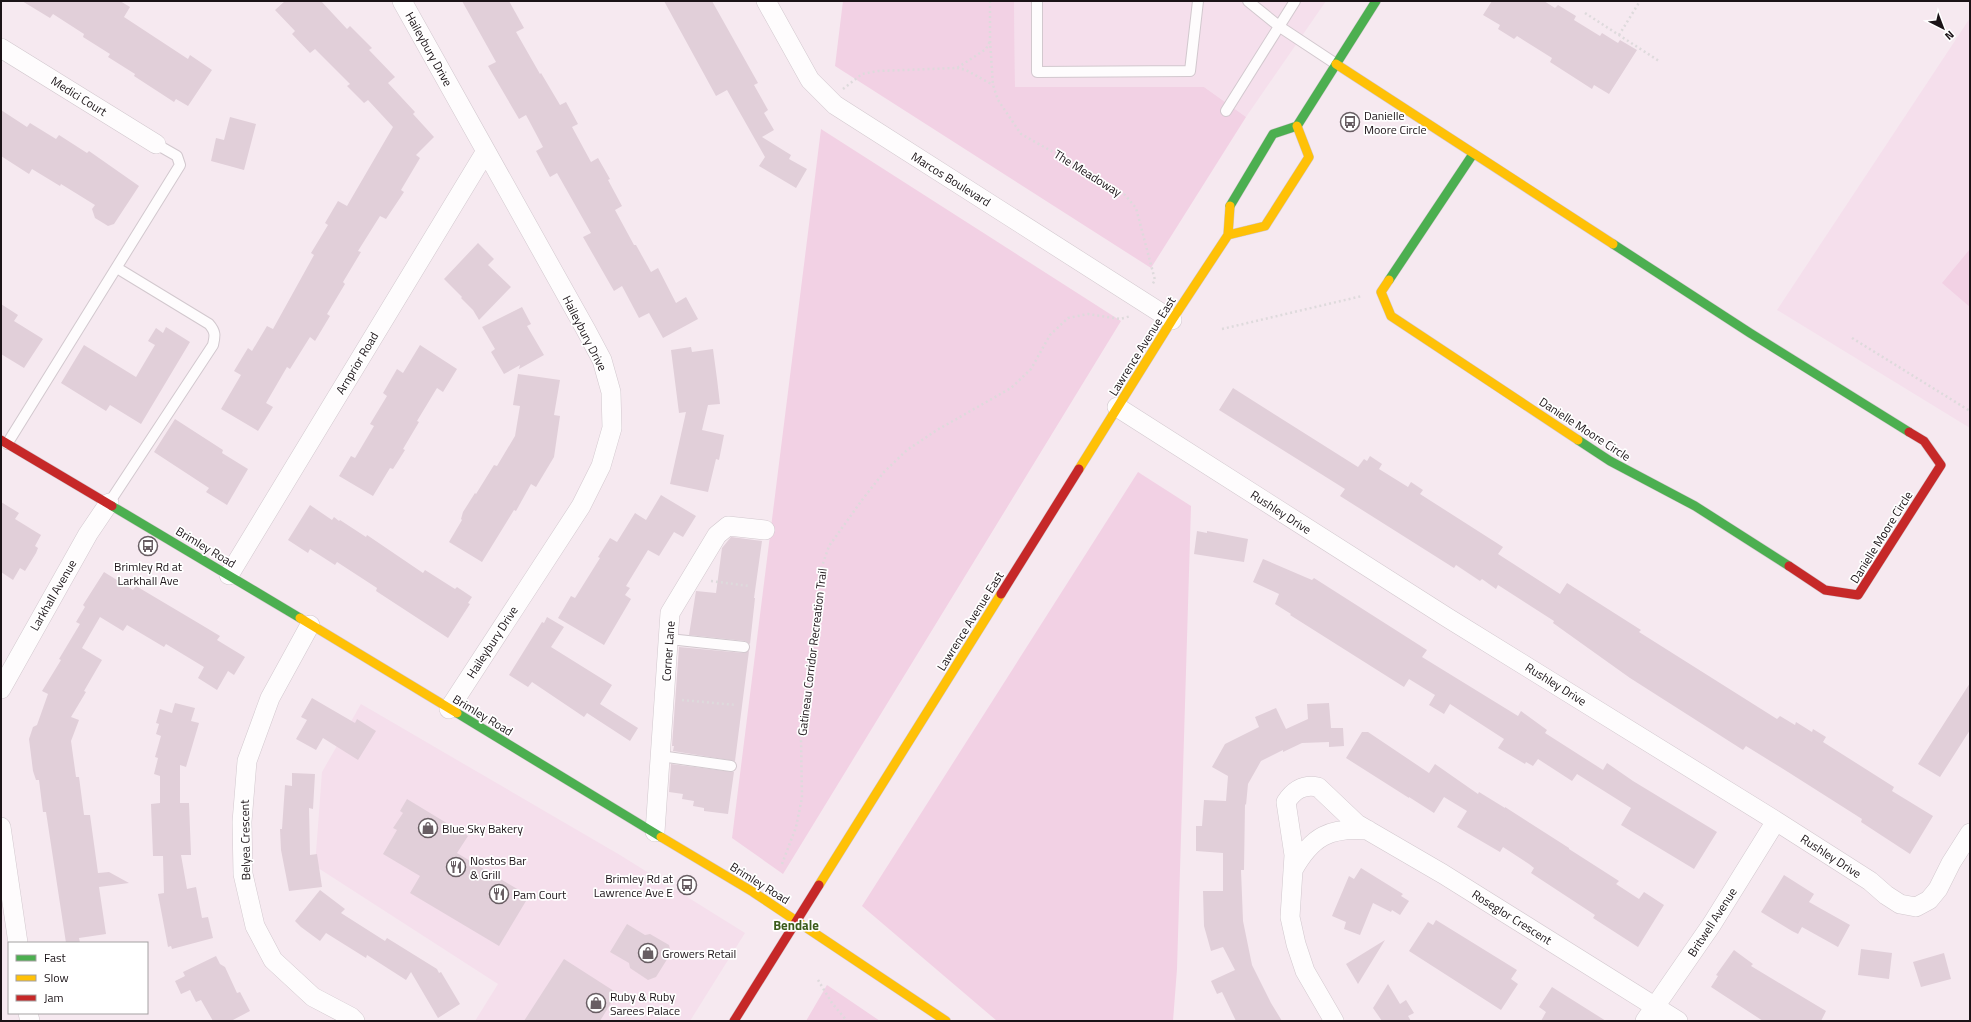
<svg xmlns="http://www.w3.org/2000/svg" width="1971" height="1022" font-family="'Titillium Web',sans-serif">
<rect width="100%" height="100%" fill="#f6e9f0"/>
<!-- built -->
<path fill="#f5dfec" d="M1014,1h312l-80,116 -42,-30 -189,1z
M1970,18v410l-193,-118z
M361,704l259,151 125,78 -55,88h-215l23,-37 -183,-118 7,-94z"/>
<!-- green -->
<path fill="#f2d1e4" d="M843,1h171l1,86h189l42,30 -95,151 -316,-202z
M821,129l300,192 -338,553 -51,-36z
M1970,249v58l-28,-24z
M1138,472l53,34 -14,463 -4,52h-176l-135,-115z
M827,985l53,36h-74z"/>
<!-- building -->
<path fill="#e1cfd9" d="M22,1h98l10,6 -6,10 64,42 2,-4 22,15 -24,36 -12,-7 -2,3 -40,-26 1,-2 -27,-17 2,-3 -27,-17 1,-3 -31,-20 -3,4z
M285,1h36l26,28 3,-3 22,22 -3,2 26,27 -7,6 27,29 -2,2 21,23 -18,18 4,3 -19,32 3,2 -18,27 -6,-3 -22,35 3,1 -18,30 2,2 -18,30 3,2 -15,25 -5,-4 -20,32 -3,-2 -21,36 7,4 -15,24 -37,-22 20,-34 -7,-4 14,-23 4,3 15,-25 6,3 41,-74 -3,-2 17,-28 -3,-2 13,-22 9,5 46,-79 -25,-27 -4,3 -17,-17 3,-2 -35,-35 -5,4 -18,-19 3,-3 -20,-21z
M462,1h47l15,27 -8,4 24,42 1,-1 19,32 6,-3 12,22 -6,3 19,35 7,-4 12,21 -2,1 14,26 -7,4 19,35h2l15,27 7,-4 18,35 10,-6 12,22 -35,19 -14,-25 -10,5 -17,-32 -8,5 -31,-54 8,-4 -34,-60 -7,4 -14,-26 7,-4 -17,-32 -7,4 -31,-53 8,-4z
M664,1h48l46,82 -4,2 14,25 -4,3 10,17 -12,7 29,18 -2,4 18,10 -11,19 -37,-22 6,-9 -38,-67 -11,6z
M1492,1h52l11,7 3,-3 18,11 -2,4 26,16 2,-3 16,10 2,-3 17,10 -28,44 -15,-9 -2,4 -42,-27 2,-4 -35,-22 -3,3 -16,-10 2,-4 -17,-10z
M1,110l26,17 3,-4 26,16 3,-4 28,18 2,-2 50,35 -25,38 -6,2 -13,-8 -3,-9 3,-4 -34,-21 -1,2 -28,-17 -3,5 -28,-18z
M230,117l26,7 -12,46 -33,-9 5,-23 8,2z
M478,243l16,16 -6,6 23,22 -32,33 -6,-10 -12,-12 1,-1 -18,-18z
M1,304l17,11 -4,6 29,18 -19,29 -23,-14z
M522,307l9,17 -4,2 17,29 -25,14 1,-4 -16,9 -13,-22 4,-3 -13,-22z
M166,327l24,15 -49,82 -31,-19 -4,6 -45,-28 23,-38 52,32 19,-32 -7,-4 8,-13 7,5z
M420,345l37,24 -14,23 -6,-4 -20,33 2,1 -16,27 2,1 -12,19 -3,-1 -17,28 -34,-20 12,-20 4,2 19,-32 -4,-2 17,-28 -4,-3 14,-24 6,4z
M691,347l1,5 21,-3 4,30 3,25 -12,1 -6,25 22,5 -5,25 -3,-1 -8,33 -38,-8 16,-72 -7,1 -8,-63z
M518,374l42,6 -6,35 6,1 -6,41 -18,30 -5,-3 -15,27 -2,-1 -32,52 -33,-20 13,-22 -1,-1 2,-7 12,-19 1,1 18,-29 3,1 18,-30 5,-30 -7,-1z
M1233,388l125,79 6,-8 3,2 3,-5 12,8 -3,5 29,18 3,-5 12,8 -3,4 83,53 -5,7 62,40 7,-11 74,47 -2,2 138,87 3,-3 15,9 1,-3 16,10 1,-3 13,8 -3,5 71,45 -2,4 41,25 -23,38 -49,-32 1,-3 -74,-47 -42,-26 -3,4 -113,-72 -77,-55 1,-2 -56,-36 -2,4 -14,-10 -2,2 -24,-16 -2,3 -114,-72 5,-7 -126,-79z
M175,419l48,31 -1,3 26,16 -21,36 -21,-13 3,-4 -55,-36z
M661,495l35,21 -13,21 -9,-5 -15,24 -11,-6 -22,36 4,2 -5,7 6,4 -27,46 -46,-27 13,-22 4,2 25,-40 -2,-1 12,-19 7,4 18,-29 11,7z
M1,502l18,11 -4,6 26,16 -6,11 3,2 -2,5 -11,18 -5,-3 -7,12 -12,-8z
M310,505l22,15 2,-3 5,4 1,-1 26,17 1,-2 56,38 2,-3 30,19 2,-2 15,10 -4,6 2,1 -22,34 -72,-47 1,-3 -40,-26 -2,3 -25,-16 -2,4 -20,-13z
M1197,531l10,2v-2l41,8 -4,23 -50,-8z
M731,537l31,4 -8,57h1l-5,46 -5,-3 -56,-6 7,-44 20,2 6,-45z
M1263,559l49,21 2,-2 113,72 -5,7 96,59 3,-5 26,19 -2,3 58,37 4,-7 26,18 84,51 -23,37 -73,-44 10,-17 -54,-34 -5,7 -34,-22 -5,7 -7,-4 -1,2 -27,-16 6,-9 -54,-35 -6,10 -15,-9 6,-10 -26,-16 -5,8 -114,-72 1,-1 -16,-10 4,-10 -26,-12z
M104,572l29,18 3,-4 64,38 20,12 -3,4 28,17 -11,18 -6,-4 -11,19 -19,-12 6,-11 -38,-23 -2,3 -37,-22 -4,6 -23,-14 -18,31 20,12 -18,31 2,1 -15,25 8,3 -8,21 5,36h3l5,38h6l8,58 11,-1 20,11 -30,4 7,47 -27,4 1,5h-14l-20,-131h-3l-4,-32h-3l-3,-9 -4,-32 4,-12 4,-2 11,-31 -6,-3 19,-31 -2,-1 21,-35 -4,-2 9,-15 -2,-2z
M547,617l17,10 -13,20 61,38 -12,19 38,24 -8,13 -43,-28 -3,4 -52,-35 -4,5 -19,-12 33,-53 2,1z
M679,647l64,6 6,-2 -14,110 -62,-10 1,-5h-2z
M1970,683v47l-30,47 -22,-13z
M312,698l43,25 2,-4 19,12 -18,29 -35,-22 -7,12 -20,-11 11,-19 -6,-3z
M175,703l20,5 -4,13 8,2 -13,44 -6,-2v38h9l2,52h-10l6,34 9,-2 6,31 6,-1 5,21 -41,11 -1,-3 -3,1 -10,-53 6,-1 -1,-37h-10l-2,-52 9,-1v-27l-6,-2 4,-16 -3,-1 6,-21 -5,-2 3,-10 -3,-1 4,-14 12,4z
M1329,703l2,25h12l1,18 -15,1v-5l-27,1 -19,9v-2l-22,11 -13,23 -2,21 -1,-1 -1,66h-3l2,51 9,44 19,38 11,18h-46l-14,-29 -5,2 -6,-13 24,-11 -12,-23 -12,4 -7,-25 -1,-35h20v-38l-27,-2v-25h6l2,-26 22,1 2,-25 -16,-9 13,-23 34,-17 -4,-10 21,-9 10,21 22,-10 -1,-15z
M1362,732h6l61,41 6,-9 43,30 1,-2 26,16v-1l64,41v1l50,32 -3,3 23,15 5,-7 20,13 -26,42 -45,-29 2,-3 -64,-42 3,-5 -5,-4 -26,-17 -3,5 -43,-25 10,-16 -23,-14 -10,16 -25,-16v1l-63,-40z
M671,764l63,8 -6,42 -24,-3v-3l-11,-2 1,-5 -12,-2 1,-5 -14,-2z
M292,773l23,1 -2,35 -4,-1 1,47 7,-1 5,33 -33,4 -8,-41 -1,-21h2l3,-44 7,1z
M407,799l61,37 -11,17 72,43 -30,50 -89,-53 10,-17 -37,-22 14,-24 -4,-2 10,-15 -3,-2z
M1361,868l42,26 -2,2 8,5 -9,14 -8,-5 -1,2 -18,-9 -13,32 -16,-6 2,-7 -14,-6 17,-40 5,3z
M1784,875l30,19 -5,8 41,23 -12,22 -36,-20 -4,7 -6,-3 -31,-19z
M320,890l25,19 -4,4 44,28 2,-3 50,31 2,4 2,-1 19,32 -22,14 -27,-46 -5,8 -39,-25 -1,3 -40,-25 -6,8 -19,-14 -6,-6z
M1436,920l81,50 -6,9 7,5 -17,26 -92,-59 19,-29 5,3z
M627,924l18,11 5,-1 19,11 2,8 -15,24 -8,3 -18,-12 -1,-5 -19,-11z
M1385,940l-27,44 -12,-20z
M1861,949l31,4 -3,26 -31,-4z
M1734,950l19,14 -2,2 75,45 -5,10h-58l-52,-34 7,-11 -2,-1z
M1944,953l7,26 -30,8 -8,-25z
M216,956l4,8 5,3 12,26 3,-1 10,19 -19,10h-18l-12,-21 -5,2 -6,-12 -9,4 -6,-13 10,-5 -2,-4z
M564,959l53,34 -17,28h-76z
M1388,984l12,20 6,-4 8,13 -6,3 3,5h-29l-9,-13z
M1552,987l54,34h-65l5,-9 -7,-5z"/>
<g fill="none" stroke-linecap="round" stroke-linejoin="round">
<!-- lane casing -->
<g stroke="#d2c8ce" stroke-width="12">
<path id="lane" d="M1037,1v71l153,-1 8,-70
M1248,1l32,26 56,37
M1226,111l69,-110
M7,444l173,-279 -3,-9 -21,-12
M109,503l104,-158c2,-9 3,-13 -4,-21l-92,-56
M669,639l75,8
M660,756l71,10"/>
</g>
<!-- street casing -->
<g stroke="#d2c8ce" stroke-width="20">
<path id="street" d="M402,1l184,329 16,30 9,32 1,36 -11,38 -20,40 -132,203
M766,1l44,79 25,25 337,215
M1,48l155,96
M1117,407l331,211 328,203 94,60 16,14 14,9 16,3 13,-7 9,-11 13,-26 19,-30
M229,575l257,-424
M310,625l-40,73 -23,63 -5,61 1,52 12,52 18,34 40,37 38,20 4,4
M1,689l87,-155 21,-31
M1,827l17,116
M655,832l15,-219 47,-78 11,-9 37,4
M1293,870c19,-34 37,-43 75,-40
M28,1013l2,8
M1334,1021l-29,-50 -9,-27 -6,-27 4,-62 -8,-53c8,-12 17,-18 32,-15l39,37 86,50 235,147
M1645,1021l67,-97 64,-103"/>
</g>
<!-- fast casing -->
<g stroke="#d2c8ce" stroke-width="10">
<path id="fast" d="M1230,206l43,-72 24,-8 79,-125
M1613,244l137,89 159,99
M1389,280l84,-126
M1578,440l32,21 85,45 94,60
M112,506l188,112
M457,713l204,124"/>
</g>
<!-- slow casing -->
<g stroke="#d2c8ce" stroke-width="10">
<path id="slow" d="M1336,64l277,180
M1228,235l37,-9 44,-69 -12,-31
M1389,280l-8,12 10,24 187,124
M1079,469l93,-149 56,-85 2,-29
M300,618l157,95
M661,837l92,55 193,129
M819,885l182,-291"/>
</g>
<!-- jam casing -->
<g stroke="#d2c8ce" stroke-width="10">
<path id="jam" d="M1,440l111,66
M1789,566l36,24 33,5 83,-130 -17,-24 -15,-9
M1001,594l78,-125
M734,1021l85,-136"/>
</g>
<!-- path -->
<path stroke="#dedadc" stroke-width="2.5" stroke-dasharray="2 3" stroke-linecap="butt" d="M990,1v39l3,45 5,15 23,34 57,32 47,29 11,13 19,72 -3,5
M1585,13l74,48
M1619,35l21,-34
M957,68l9,2 27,15
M843,89l19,-15 16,-3 79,-3 29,-19 4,-8
M1222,329l140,-33
M1852,338l118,73
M711,581l38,5
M682,700l54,5
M782,864l14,-37 6,-29 -1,-61 20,-168 8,-23 33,-46 22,-28 23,-22 30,-20 74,-42 20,-19 19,-34 18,-17 20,-4 32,5 11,-3
M818,980l14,23 15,18"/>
<!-- lane -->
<use href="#lane" stroke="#fefcfd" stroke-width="10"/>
<!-- street -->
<use href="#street" stroke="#fefcfd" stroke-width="19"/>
<!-- fast -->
<use href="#fast" stroke="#4caf50" stroke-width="9"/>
<!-- slow -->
<use href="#slow" stroke="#ffc107" stroke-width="9"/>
<!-- jam -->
<use href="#jam" stroke="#c62828" stroke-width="9"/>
</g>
<!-- icons -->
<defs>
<g id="bus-ring" transform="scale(1)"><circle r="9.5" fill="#fff" stroke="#685e63" stroke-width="1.5"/><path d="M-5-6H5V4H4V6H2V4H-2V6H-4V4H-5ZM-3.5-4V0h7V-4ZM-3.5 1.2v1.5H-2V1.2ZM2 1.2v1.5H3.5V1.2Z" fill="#685e63"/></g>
<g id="shop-ring" transform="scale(1)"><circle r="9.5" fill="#fff" stroke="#685e63" stroke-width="1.5"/><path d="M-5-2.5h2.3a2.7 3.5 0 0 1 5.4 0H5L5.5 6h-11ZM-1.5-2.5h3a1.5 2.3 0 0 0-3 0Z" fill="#685e63"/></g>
<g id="restaurant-ring" transform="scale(1)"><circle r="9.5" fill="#fff" stroke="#685e63" stroke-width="1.5"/><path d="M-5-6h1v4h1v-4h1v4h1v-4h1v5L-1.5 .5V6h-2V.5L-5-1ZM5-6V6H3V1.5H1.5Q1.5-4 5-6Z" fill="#685e63"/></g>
</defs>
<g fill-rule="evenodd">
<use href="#bus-ring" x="1350" y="122"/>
<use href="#bus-ring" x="148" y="546"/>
<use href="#shop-ring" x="428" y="828"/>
<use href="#restaurant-ring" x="456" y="867"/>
<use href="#bus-ring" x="687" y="885"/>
<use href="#restaurant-ring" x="499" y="894"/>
<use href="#shop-ring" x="648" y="953"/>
<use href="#shop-ring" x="596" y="1003"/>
</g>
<g text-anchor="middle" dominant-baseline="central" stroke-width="3.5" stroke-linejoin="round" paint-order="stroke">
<!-- street labels -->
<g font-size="12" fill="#1b1317" stroke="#fff">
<text transform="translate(429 49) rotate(61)">Haileybury Drive</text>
<text transform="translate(79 96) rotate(32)">Medici Court</text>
<text transform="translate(1088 173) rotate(32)">The Meadoway</text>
<text transform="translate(951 179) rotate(32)">Marcos Boulevard</text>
<text transform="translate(585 333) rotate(63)">Haileybury Drive</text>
<text transform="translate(1142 346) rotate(-58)">Lawrence Avenue East</text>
<text transform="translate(357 363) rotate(-59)">Arnprior Road</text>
<text transform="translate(1585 429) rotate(33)">Danielle Moore Circle</text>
<text transform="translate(1281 512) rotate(33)">Rushley Drive</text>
<text transform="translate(1881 537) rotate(-58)">Danielle Moore Circle</text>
<text transform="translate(206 547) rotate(31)">Brimley Road</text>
<text transform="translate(53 595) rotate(-60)">Larkhall Avenue</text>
<text transform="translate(970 621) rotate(-58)">Lawrence Avenue East</text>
<text transform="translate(492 642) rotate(-57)">Haileybury Drive</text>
<text transform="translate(668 651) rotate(-86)">Corner Lane</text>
<text transform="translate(812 652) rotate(-83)">Gatineau Corridor Recreation Trail</text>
<text transform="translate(1556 684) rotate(32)">Rushley Drive</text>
<text transform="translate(483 715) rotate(31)">Brimley Road</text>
<text transform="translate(245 840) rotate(-91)">Belyea Crescent</text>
<text transform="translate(1831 856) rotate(33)">Rushley Drive</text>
<text transform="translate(760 883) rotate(32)">Brimley Road</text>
<text transform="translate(1512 917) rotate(32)">Roseglor Crescent</text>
<text transform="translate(1712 922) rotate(-57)">Britwell Avenue</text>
</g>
<!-- poi labels -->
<g font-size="12" fill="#1b1317" stroke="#fff" text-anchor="start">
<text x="1364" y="115">Danielle<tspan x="1364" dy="14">Moore Circle</tspan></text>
<text x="148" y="566" text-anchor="middle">Brimley Rd at<tspan x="148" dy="14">Larkhall Ave</tspan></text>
<text x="442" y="828">Blue Sky Bakery</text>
<text x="470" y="860">Nostos Bar<tspan x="470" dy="14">&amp; Grill</tspan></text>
<text x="673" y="878" text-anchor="end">Brimley Rd at<tspan x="673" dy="14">Lawrence Ave E</tspan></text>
<text x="513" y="894">Pam Court</text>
<text x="662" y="953">Growers Retail</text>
<text x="610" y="996">Ruby &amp; Ruby<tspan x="610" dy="14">Sarees Palace</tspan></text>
</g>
<!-- neighbourhood labels -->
<g font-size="13" font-weight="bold" fill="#3b5b1a" stroke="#fff">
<text x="796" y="925">Bendale</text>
</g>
</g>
<!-- border -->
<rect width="1971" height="1022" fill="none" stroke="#1b1317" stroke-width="4"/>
<!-- legend -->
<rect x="8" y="942" width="140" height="72" fill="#ffffff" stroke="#a4a1a2"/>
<rect x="16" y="955" width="20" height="6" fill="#4caf50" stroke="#a4a1a2"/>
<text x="44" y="962" font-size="12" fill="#1b1317">Fast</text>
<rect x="16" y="975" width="20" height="6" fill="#ffc107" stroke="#a4a1a2"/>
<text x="44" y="982" font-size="12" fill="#1b1317">Slow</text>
<rect x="16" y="995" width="20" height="6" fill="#c62828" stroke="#a4a1a2"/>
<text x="44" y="1002" font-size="12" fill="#1b1317">Jam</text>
<!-- north arrow -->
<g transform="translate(1943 28) rotate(138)" stroke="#ffffff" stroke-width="3" paint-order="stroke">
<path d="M0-3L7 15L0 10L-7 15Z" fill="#1b1317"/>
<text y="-6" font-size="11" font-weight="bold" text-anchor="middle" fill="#1b1317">N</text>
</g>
</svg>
